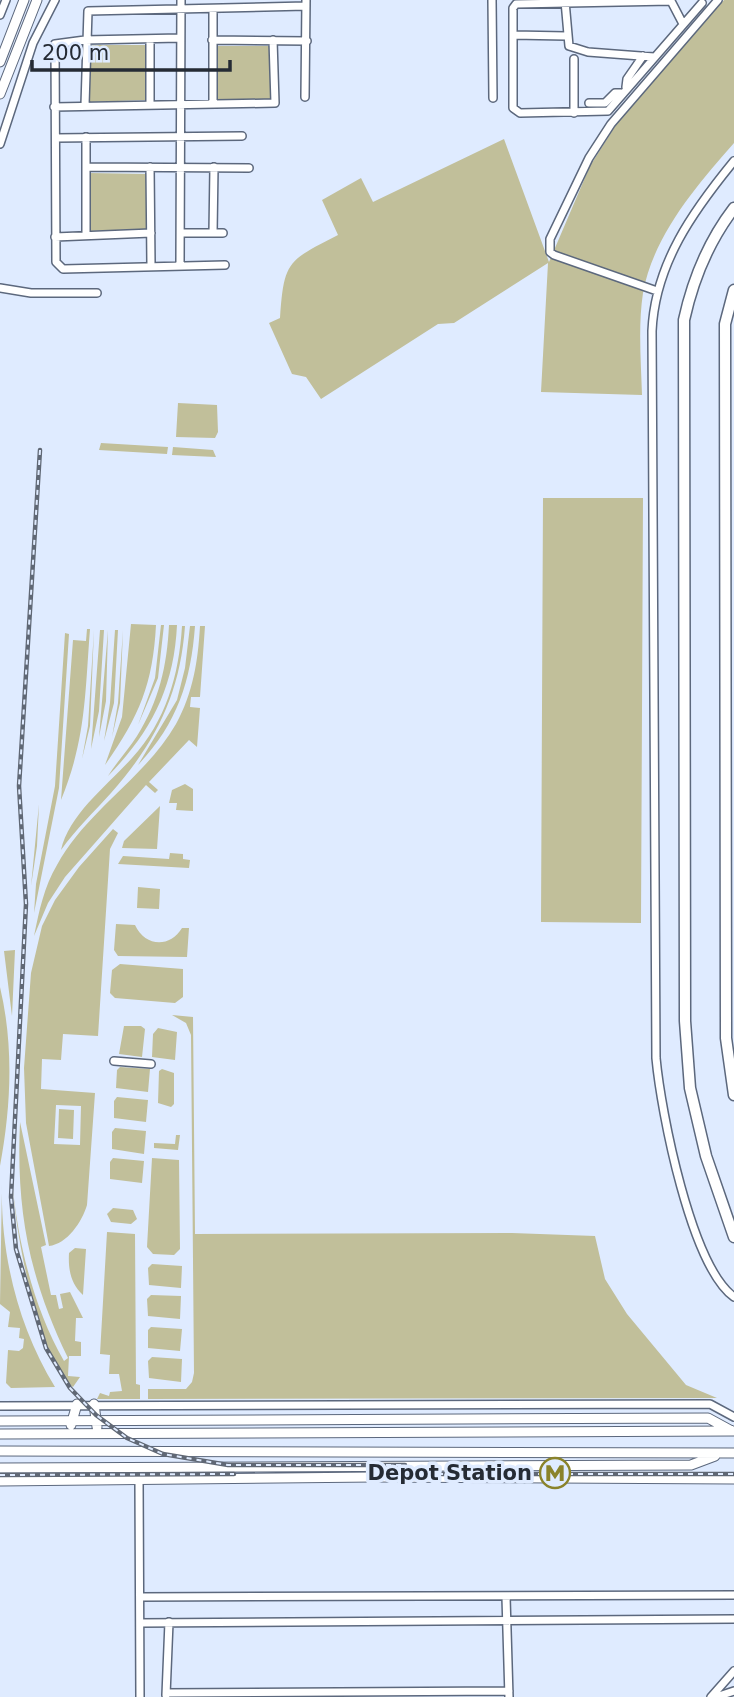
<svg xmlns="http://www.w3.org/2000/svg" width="734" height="1697" font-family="'DejaVu Sans',sans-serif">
<rect width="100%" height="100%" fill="#dfebff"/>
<!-- green -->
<path fill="#c1bf9a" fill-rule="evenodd" d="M724,0h10v143c-37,42 -81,93 -91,150 -5,32 -2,69 -1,102l-101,-3 7,-129 -94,60 -16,1 -117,75 -15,-22 -14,-3 -23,-51 11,-5c4,-58 8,-57 58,-83l-16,-35 39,-22 12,24 131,-63 45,123 41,-96 29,-46z
M89,45h57v55l-58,2z
M217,46h52l2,55 -54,-1z
M89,173l58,1v55l-58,2z
M178,403l39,2 1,27 -3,6 -39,-1z
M101,443l67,4 -1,7 -68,-4z
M173,447l40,3 3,7 -44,-2z
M543,498h100l-2,425 -100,-1z
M131,624l25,1c-3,59 -17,92 -51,140l17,-48z
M161,625h3l-6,53 -20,47 17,-47z
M169,625h8c-3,63 -26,107 -69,151 8,-13 20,-26 29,-40 22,-35 30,-70 32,-111z
M182,626h3c-5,68 -29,116 -74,167 -17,19 -35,36 -50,57 8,-36 47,-65 71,-92 34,-37 47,-83 50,-132z
M190,626h5c-4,55 -18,98 -57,139l39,-65 8,-32z
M200,626h5l-5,71h-9l-1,10 10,1 -3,39 -8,-7 -40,42 9,8 -3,3 -9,-8 -81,92 -17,26 -14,33c5,-25 10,-49 23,-71 30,-55 87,-86 119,-141 17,-31 22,-63 24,-98z
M87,629h3c-5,65 -4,110 -29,171l12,-160 13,1z
M94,630l-4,96 -8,33 6,-33z
M100,630h4l-5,81 -8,38z
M108,630l-2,71 -7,36z
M115,630h3l-4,73 -10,38 6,-38z
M123,630l-3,73 -8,34 6,-34z
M65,633l4,1 -10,154 -25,125 2,-29 19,-98z
M185,784l8,5v22l-17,-1 1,-7h-8l3,-13z
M39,804l-2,42 -6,40z
M160,806l-3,43 -35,-1 2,-7z
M113,829l5,4 -8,16 -12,187 -35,-2 -2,26 -19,-1 -1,30 54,4 -8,112c-5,17 -20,39 -38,41l-23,-123 -2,-55 7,-95 11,-47 13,-26 24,-33zM56,1105l25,1 -1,39 -26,-1z
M170,853l13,1v5l7,1 -1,8 -71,-4 5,-8 46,3z
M138,887l22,2 -1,20 -22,-1z
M116,924l19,1c10,22 35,23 47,3h7l-2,29 -69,-1 -4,-6z
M15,950l-3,66 -8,-65z
M120,964l63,5v28l-8,6 -60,-5 -5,-5 2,-23z
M0,987c14,59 11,120 0,179z
M172,1015l21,2 2,217 317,-1 83,3 10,43 22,35 59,71 31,13 -569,1v-10h38l6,-7 2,-9 -3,-338 -5,-12z
M124,1026h17l4,3 -3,28 -23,-3z
M158,1028l19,4 -2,28 -23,-3 1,-23z
M120,1067l30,2 -2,23 -32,-4 1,-18z
M162,1069l12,4v31l-3,3 -13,-4 1,-32z
M117,1097l31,3 -2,22 -32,-4v-17z
M59,1109l15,1 -1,29 -15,-1z
M20,1122l26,123 -5,2 10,48h5l3,14 4,-1 -3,-14 10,-2 13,26h-7l-1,23 6,1v14h-12l-1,20 12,1 -7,10c-33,-17 -58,-160 -60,-197 6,57 22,121 51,171l4,-3c-39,-80 -52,-148 -48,-236z
M115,1128l31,3 -2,23 -32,-5v-17z
M176,1135h4l-2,15 -24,-2v-5l21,1z
M113,1158l31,3 -2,22 -32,-4v-17z
M152,1158l27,2 1,89 -6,6 -21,-1 -6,-7z
M2,1183c-2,70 16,144 53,204l-44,1 -5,-5 2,-33 11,1 4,-3 1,-9 -5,-1 1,-10 -12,-1 2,-15 -10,-8z
M113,1208l20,2 4,9 -6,5 -20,-2 -4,-8z
M107,1232l28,2 1,150 4,1v14h-43l3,-6 9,3 1,-4 12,-1 -3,-17h-10l1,-19 -10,-1z
M75,1248l11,1 -3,46c-12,-11 -15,-25 -14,-42z
M152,1264l30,2 -1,22 -32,-3 -1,-17z
M151,1295l30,1 -1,23 -32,-3 -1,-17z
M151,1327l31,2 -2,22 -32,-3v-18z
M152,1357l30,2 -1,23 -32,-4 -1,-17z"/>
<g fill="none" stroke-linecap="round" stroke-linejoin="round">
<!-- minor casing -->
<g stroke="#5c687d" stroke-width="10">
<path id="minor" d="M492,0l1,98
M565,1l4,45 19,6 66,5
M213,9v95
M0,15l6,-15
M683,24l-12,-23 -155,3 -3,4v100l7,5 88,-2 94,-108
M513,35l53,1
M180,38l-95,2 -30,4 1,218 7,7 162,-4
M150,39v65
M212,40l95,1
M574,59v54
M626,87l1,-8 16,-23
M305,97l1,-97
M589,103h16l10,-10h6
M85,105l3,-94 218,-5
M54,107l221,-4 -2,-63
M86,137v98
M56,138l186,-2
M0,144l33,-101 22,-43
M734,161c-41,50 -79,103 -82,170l4,727c5,54 35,208 78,239
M86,167l163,1
M150,167l1,98
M181,233h42
M213,233l1,-66
M55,237l96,-4
M180,265l1,-265
M0,288l31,5h66
M657,291l-103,-36 -4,-3v-13l39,-81 22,-34 107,-124
M114,1061l37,3
M0,1406l710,-2 24,13
M139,1480l1,217
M140,1597l594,-2
M506,1597l3,100
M140,1623l594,-4
M166,1693l343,-2
M166,1695l3,-73
M711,1697l23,-26
M716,1697l18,-6"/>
</g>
<!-- tertiary casing -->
<g stroke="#5c687d" stroke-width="11">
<path id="tertiary" d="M0,62l24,-62
M0,94l37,-94
M94,1404l3,23
M0,1421l708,-3 22,12
M71,1425l6,-21
M0,1434l734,-3
M0,1451l734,2
M0,1468l691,-3 24,-9
M0,1481l375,-4 359,2"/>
</g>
<!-- secondary casing -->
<g stroke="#5c687d" stroke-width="13">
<path id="secondary" d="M734,208c-26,34 -41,71 -50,112l1,701 5,67 16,68 28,81
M734,290l-9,34 1,714 8,57"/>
</g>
<!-- minor -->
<use href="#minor" stroke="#fff" stroke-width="7"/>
<!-- tertiary -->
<use href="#tertiary" stroke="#fff" stroke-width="9"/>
<!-- secondary -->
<use href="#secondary" stroke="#fff" stroke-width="10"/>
<!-- rail casing -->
<g stroke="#606875" stroke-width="4.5">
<path id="rail" d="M40,450l-21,336 7,118 -15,293 5,52 30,99 24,40 26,27 31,23 36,16 65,11h177
M388,1474h346
M0,1475l234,-1"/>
</g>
<!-- rail -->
<use href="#rail" stroke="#dfebff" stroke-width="2" stroke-dasharray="5" stroke-linecap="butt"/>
</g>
<!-- icons -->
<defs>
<g id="metro-ring" transform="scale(1.575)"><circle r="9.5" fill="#dfebff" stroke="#8a832b" stroke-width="1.5"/><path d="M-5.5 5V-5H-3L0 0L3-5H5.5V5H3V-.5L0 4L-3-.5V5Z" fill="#8a832b"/></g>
</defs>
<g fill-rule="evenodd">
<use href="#metro-ring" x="555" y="1473"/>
</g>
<g text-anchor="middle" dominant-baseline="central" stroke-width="7" stroke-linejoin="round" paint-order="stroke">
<!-- poi labels -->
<g font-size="21" font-weight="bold" fill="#252b34" stroke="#dfebff" text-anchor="end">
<text x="532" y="1473">Depot Station</text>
</g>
</g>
<!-- scale -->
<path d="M32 60v10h198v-10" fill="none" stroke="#252b34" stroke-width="3.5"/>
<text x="42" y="60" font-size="21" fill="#252b34" stroke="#dfebff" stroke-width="5" paint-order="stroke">200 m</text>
</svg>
